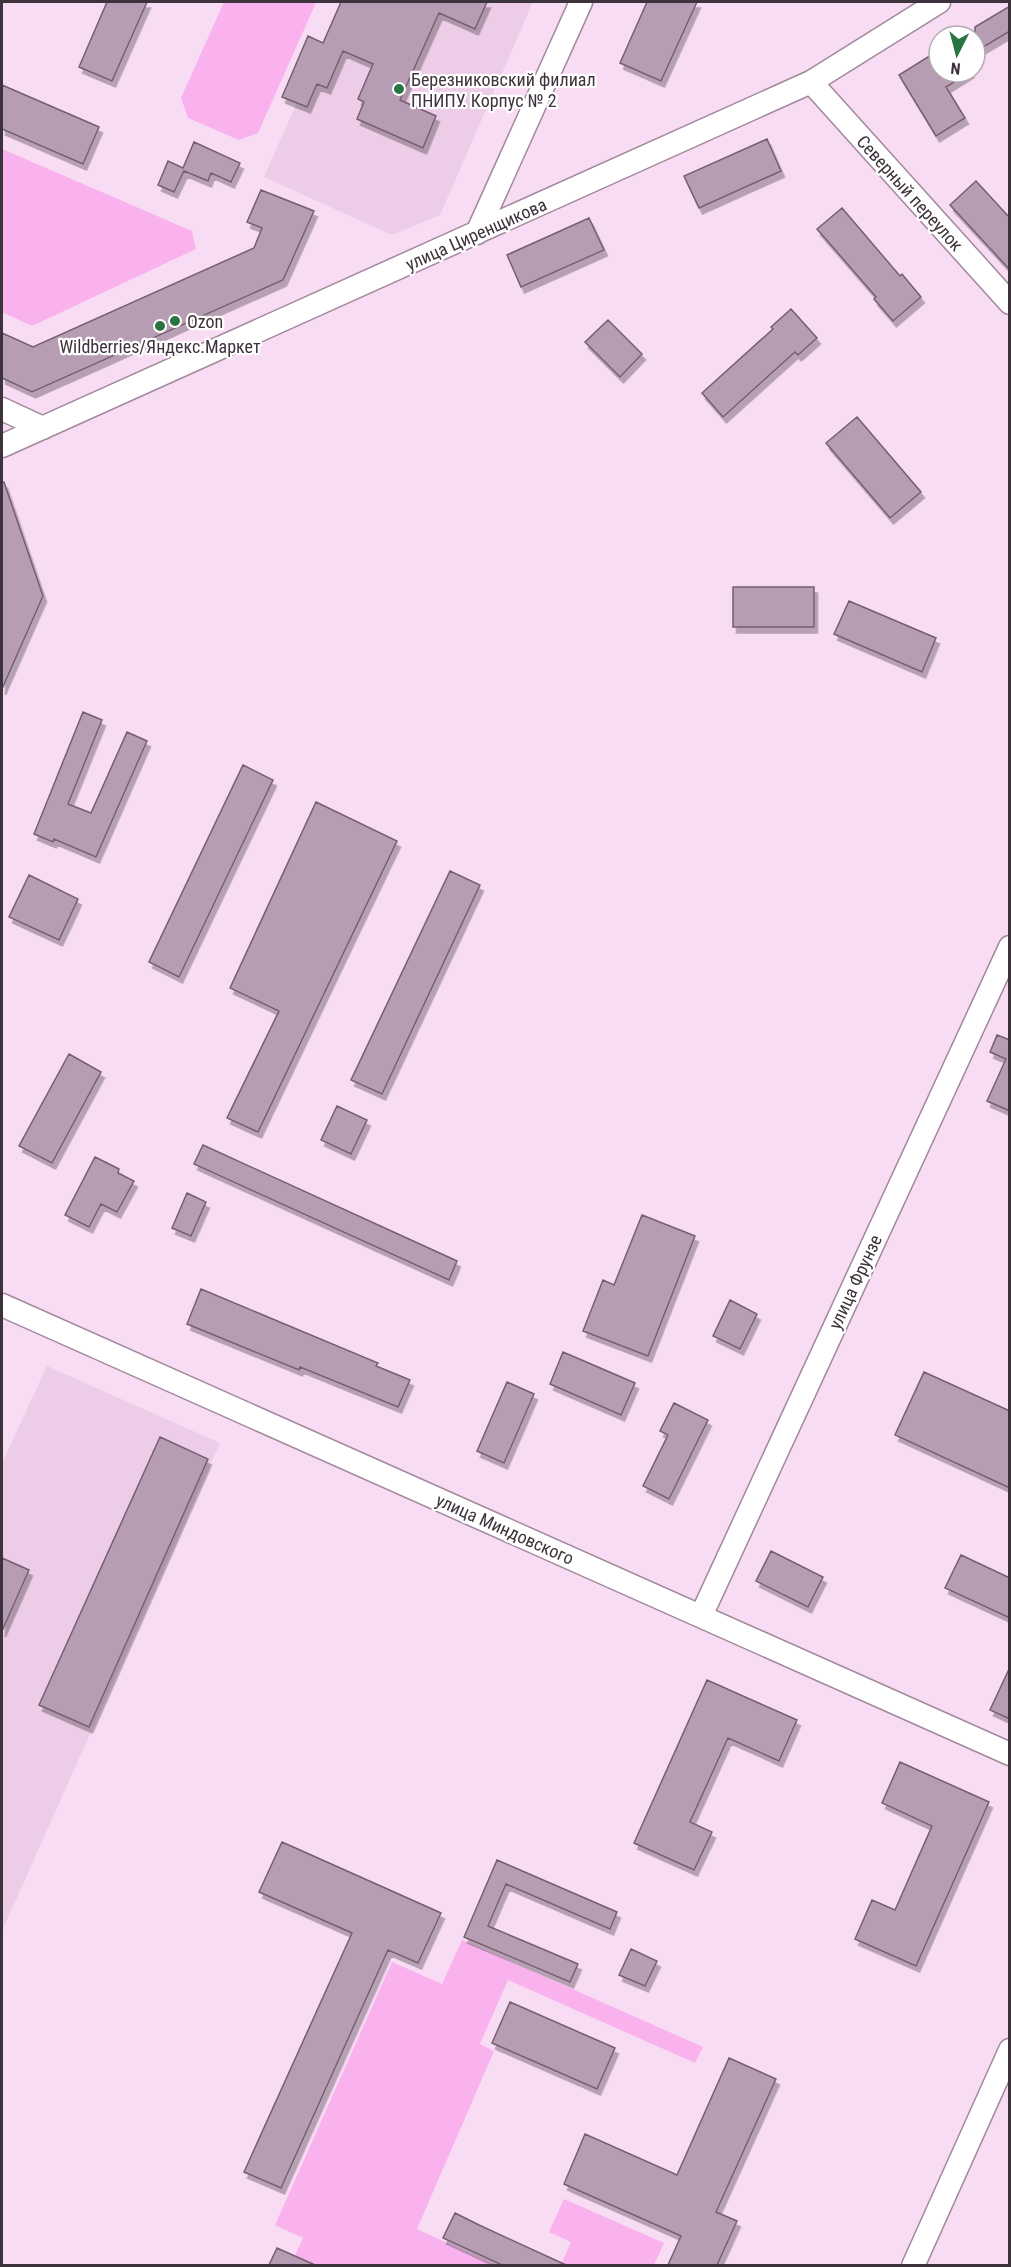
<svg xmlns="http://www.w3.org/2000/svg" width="1011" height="2267" font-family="'Roboto Condensed',sans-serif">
<defs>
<filter id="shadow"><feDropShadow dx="3.5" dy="6" stdDeviation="0" flood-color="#0004"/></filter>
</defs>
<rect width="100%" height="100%" fill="#f8dcf3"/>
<!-- built -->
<path fill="#edcce7" d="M341,2h192l-93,213 -48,20 -128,-58z
M47,1366l173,77 -218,488v-468z"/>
<!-- green -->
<path fill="#f9b2ee" d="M224,2h90l1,3 -57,128 -19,7 -51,-22 -7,-20z
M2,149l190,82 4,18 -164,77 -30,-14z
M462,1940l241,107 -8,16 -187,-83 -28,64 14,7 -77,178 76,36h-202l12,-27 -28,-13 117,-263 50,22z
M564,2199l100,44 -10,22h-93l10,-23 -22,-10z"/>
<!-- building -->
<path fill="#b79db3" stroke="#765e72" stroke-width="1.5" filter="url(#shadow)" d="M107,2h40l-35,79 -33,-14z
M341,2h146l-12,27 -36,-16 -39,87 36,16 -13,32 -66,-29 7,-17 -6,-3 15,-35 -30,-13 -16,37 -10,-4 -10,23 -25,-10 26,-61 15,7z
M647,2h50l-36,79 -41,-18z
M1010,6v25l-35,21v-25z
M939,50v22h31l-24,15 19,31 -29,18 -37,-61z
M2,85l97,42 -16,37 -81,-35z
M767,139l14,32 -82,37 -15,-32z
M194,142l46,21 -9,19 -20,-9 -3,8 -24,-10 -10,21 -16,-7 10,-24 15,7z
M976,181l34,37v52l-60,-65z
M261,190l53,21 -31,69 -251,112 -30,-14v-45l31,14 221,-99 8,-20 -15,-6z
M842,208l58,68 2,-2 19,23 -28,24 -19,-22 2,-2 -59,-68z
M589,218l15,32 -83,37 -14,-32z
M791,309l26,29 -19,17 -3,-3 -72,65 -21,-24 71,-64 -2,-2z
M608,320l34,34 -22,23 -35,-35z
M857,417l64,75 -31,26 -64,-75z
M4,482l39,114 -41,93v-206z
M733,587h81v40h-81z
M849,601l87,37 -14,34 -88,-38z
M83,712l19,8 -34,84 23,9 36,-81 20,9 -51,116 -42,-18 -1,3 -19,-8z
M243,765l30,15 -94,197 -30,-15z
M316,802l81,39 -139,291 -31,-14 52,-107 -49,-23z
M450,871l30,14 -98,209 -31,-14z
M29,875l49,24 -19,41 -50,-23z
M997,1035l13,5v71l-23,-10 19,-42 -16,-7z
M69,1054l32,18 -49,91 -33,-17z
M337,1106l30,14 -16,34 -30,-14z
M203,1145l254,116 -8,19 -255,-116z
M95,1157l24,12 -1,4 16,8 -17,31 -16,-8 -12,23 -24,-12z
M187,1193l19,9 -15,34 -19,-8z
M642,1215l53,21 -47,120 -65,-25 20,-51 11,5z
M201,1289l177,74 -2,3 34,14 -12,27 -98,-40 -1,3 -112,-46z
M730,1300l27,14 -17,35 -27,-13z
M563,1352l72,31 -14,32 -71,-31z
M924,1372l86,39v77l-115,-53z
M507,1382l27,12 -30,69 -27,-12z
M674,1403l34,17 -39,79 -26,-13 25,-51 -8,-4z
M160,1437l48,22 -119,268 -50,-22z
M771,1551l52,26 -15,30 -52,-26z
M961,1555l49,23v40l-65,-30z
M2,1558l27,12 -27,61z
M1010,1667v52l-20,-9z
M707,1680l90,40 -18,41 -51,-23 -38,84 22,10 -18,38 -60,-27z
M900,1762l89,40 -73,164 -61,-27 17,-39 23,10 37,-84 -50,-23z
M282,1842l159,71 -23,50 -30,-13 -107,238 -37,-16 108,-239 -93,-41z
M497,1860l120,52 -7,17 -104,-45 -18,42 90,38 -8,18 -106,-45z
M631,1949l26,12 -12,25 -26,-11z
M510,2002l105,46 -18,41 -105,-46z
M729,2058l47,21 -60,133 21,9 -20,44h-49l13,-29 -117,-52 21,-50 92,41z
M455,2213l24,12 87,40h-64l-59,-27z
M277,2248l38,17h-46z"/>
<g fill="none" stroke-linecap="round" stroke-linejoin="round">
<!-- minor casing -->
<g stroke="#a2889d" stroke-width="25">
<path id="minor" d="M811,82l199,221
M477,233l104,-231
M2,409l41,19
M2,446l809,-364 128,-80
M2,1305l1008,449
M701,1616l309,-669
M913,2266l97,-216"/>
</g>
<!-- minor -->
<use href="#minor" stroke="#fff" stroke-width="22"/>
</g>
<!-- markers -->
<g fill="#287442" stroke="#fff" stroke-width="2">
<circle cx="399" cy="89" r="6"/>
<circle cx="175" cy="321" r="6"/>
<circle cx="160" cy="326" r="6"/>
</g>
<g text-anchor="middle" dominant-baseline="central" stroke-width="4.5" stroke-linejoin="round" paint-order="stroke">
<!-- poi labels -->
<g font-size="18" fill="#3d333c" stroke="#fff" text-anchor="start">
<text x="411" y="79">Березниковский филиал<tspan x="411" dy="21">ПНИПУ. Корпус № 2</tspan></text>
<text x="187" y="321">Ozon</text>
<text x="160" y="346" text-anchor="middle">Wildberries/Яндекс.Маркет</text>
</g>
<!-- street labels -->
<g font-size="18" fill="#3d333c" stroke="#fff">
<text transform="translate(910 193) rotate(48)">Северный переулок</text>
<text transform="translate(476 234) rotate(-24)">улица Циренщикова</text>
<text transform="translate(855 1282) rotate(-65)">улица Фрунзе</text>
<text transform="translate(505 1529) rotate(24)">улица Миндовского</text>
</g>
</g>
<!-- border -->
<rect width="1011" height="2267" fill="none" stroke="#3d333c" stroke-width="6"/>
<!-- north arrow -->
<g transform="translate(957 54) rotate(186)"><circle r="28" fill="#ffffff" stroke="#b1adb1" stroke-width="1.5"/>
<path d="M0-4.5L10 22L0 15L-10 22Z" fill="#287442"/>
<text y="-9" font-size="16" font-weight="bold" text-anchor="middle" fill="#3d333c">N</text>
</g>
</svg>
